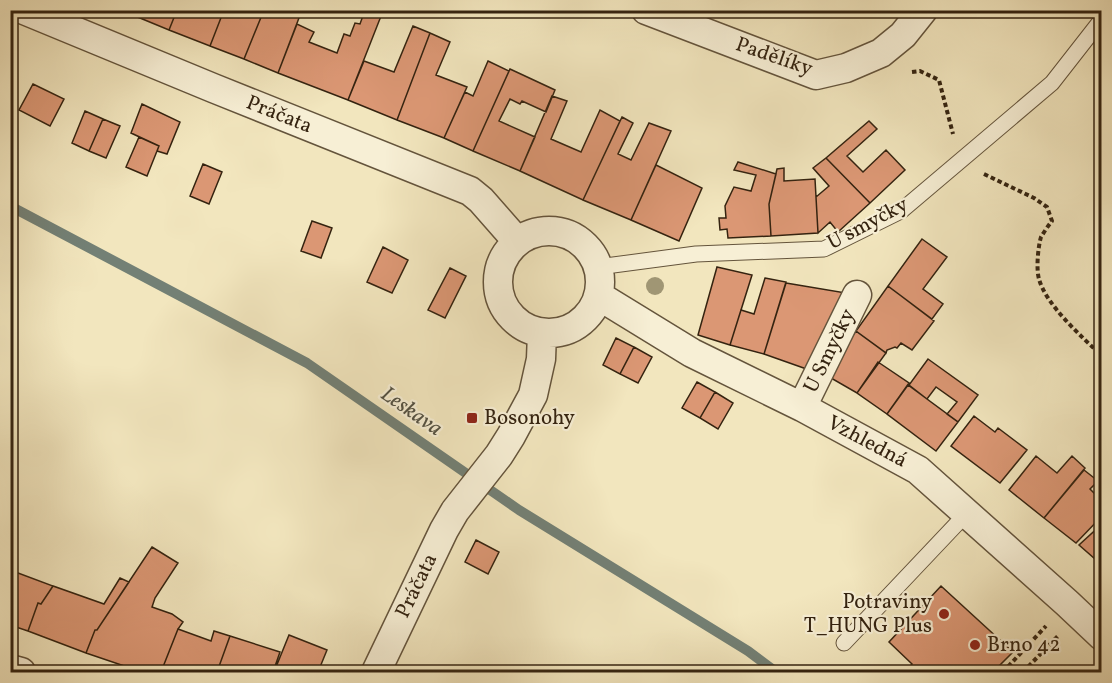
<svg xmlns="http://www.w3.org/2000/svg" width="1112" height="683" font-family="Vollkorn,serif">
<rect width="100%" height="100%" fill="#f2e6be"/>
<filter id="stains"><feTurbulence type="fractalNoise" baseFrequency=".00333" numOctaves="4"/><feColorMatrix values="0 0 0 0 .2 0 0 0 0 .09 0 0 0 0 .02 0 0 0 .5 -.17"/></filter>
<radialGradient id="worn" r=".72"><stop offset=".6" stop-color="#630" stop-opacity="0"/><stop offset="1" stop-color="#630" stop-opacity=".3"/></radialGradient>
<g fill="none" stroke-linecap="round" stroke-linejoin="round">
<!-- stream -->
<path stroke="#738075" stroke-width="10" d="M10,206l297,157 212,147 229,141 28,21"/>
</g>
<!-- building -->
<path fill="#db9774" stroke="#342310" stroke-width="1.5" d="M119,10h24l-3,8z
M143,10h34l-8,20 -29,-12z
M177,10h47l-14,36 -41,-16z
M224,10h40l-20,49 -34,-13z
M264,10h38l-24,63 -34,-14z
M365,10l18,1 -35,89 -70,-27 19,-49 17,8 -5,10 28,11 7,-19 6,2 5,-13 5,1z
M413,26l17,7 -33,87 -49,-20 16,-39 30,11z
M430,33l20,9 -14,33 31,12 -23,51 -47,-18z
M488,61l21,10 -36,80 -29,-13 21,-46 8,4z
M510,69l45,21 -9,22 -24,-11 -2,3 -10,-5 -11,22 36,16 -15,34 -47,-20z
M33,84l31,15 -14,27 -31,-16z
M552,96l15,5 -16,38 30,13 19,-42 20,11 -37,79 -63,-29z
M142,104l38,18 -13,32 -10,-3 2,-5 -28,-13z
M85,111l18,8 -14,32 -17,-8z
M622,117l11,6 -15,31 13,6 18,-37 22,8 -40,89 -48,-20z
M103,119l17,7 -14,32 -17,-7z
M869,121l8,8 -30,27 16,16 23,-22 19,20 -35,33 -44,-45z
M139,137l20,9 -12,30 -21,-9z
M826,158l44,45 -32,29 -8,-10 -12,11 -2,-36 13,-11 -16,-18z
M738,162l38,12 -7,30 2,32 -43,2 -1,-9 -7,1 -1,-12h7l-1,-12 9,-19 17,4 5,-16 -22,-5z
M203,164l19,8 -13,32 -19,-8z
M656,165l46,23 -23,53 -48,-21z
M784,168v13l31,-2 3,54 -47,3 -2,-32 8,-35z
M312,221l20,7 -11,30 -20,-7z
M922,239l25,18 -24,32 20,15 -11,15 -44,-33z
M383,247l25,13 -16,33 -25,-11z
M717,267l35,8 -22,70 -32,-10z
M450,268l16,8 -21,42 -17,-8z
M765,278l21,4 -22,72 -34,-9 11,-35 13,4z
M786,283l60,10 -31,79 -51,-18z
M888,286l46,35 -22,29 -11,-7 -4,5 -2,-1 -8,3 -1,3 -30,-22z
M856,331l30,22 -29,40 -33,-19z
M616,338l18,9 -14,27 -17,-9z
M634,347l18,10 -14,26 -18,-9z
M928,359l50,36 -20,27 -11,-8 10,-12 -21,-15 -9,12 -18,-14z
M878,362l31,21 -22,31 -30,-21z
M697,382l18,10 -15,26 -18,-10z
M908,385l50,37 -22,29 -49,-37z
M715,392l18,11 -15,26 -18,-11z
M974,416l21,16 3,-4 29,22 -27,33 -49,-37z
M1036,456l21,17 15,-17 13,12 -41,50 -35,-28z
M1084,470l14,11 -8,8 12,12v15l-26,27 -32,-25z
M1102,524v41l-23,-20z
M476,540l23,12 -11,22 -23,-12z
M152,547l26,16 -23,35 -3,9 20,7 11,8 -5,7 -17,43h-19l-56,-19 9,-23h2z
M10,570l43,16 -12,18 -3,-1 -10,28 -18,-6z
M120,578l9,4 -32,48h-2l-9,23 -58,-22 10,-28 3,1 12,-18 51,18z
M941,586l72,66 -15,15 6,5h-100l8,-8 -23,-22z
M178,629l33,12 3,-10 16,5 -13,36h-56z
M289,635l38,15 -9,22h-44z
M230,636l50,16 -7,20h-56z"/>
<g fill="none" stroke-linecap="round" stroke-linejoin="round">
<!-- lane casing -->
<g stroke="#64543c" stroke-width="17">
<path id="lane" d="M598,267l98,-13 128,-5 77,-38 151,-128 50,-64
M844,643l123,-130"/>
</g>
<!-- street casing -->
<g stroke="#64543c" stroke-width="31">
<path id="street" d="M24,10l189,78 257,103 11,9 36,41
M646,10l170,65 30,-7 35,-15 22,-18 20,-25
M498 282a51 51 0 1 1 102 0a51 51 0 1 1-102 0Z
M599,296l93,57 110,54 116,63 149,133 35,33
M802,407l55,-112
M10,669l11,3
M376,672l68,-142 11,-19 44,-56 12,-19 22,-41 8,-36 1,-26"/>
</g>
<!-- path -->
<path stroke="#342310" stroke-width="4" stroke-dasharray="4.5 3" stroke-linecap="butt" d="M912,72l8,-1 19,9 14,54
M984,174l50,24 13,9 5,14c-4,5 -8,11 -11,16 -3,10 -5,32 -2,42 7,26 43,58 63,77
M1003,672l43,-46
M1023,672l35,-36"/>
<!-- lane -->
<use href="#lane" stroke="#f7efd5" stroke-width="15"/>
<!-- street -->
<use href="#street" stroke="#f7efd5" stroke-width="28"/>
</g>
<!-- trees -->
<circle fill="#a09674" cx="655" cy="286" r="9"/>
<!-- markers -->
<g fill="#8f2418" stroke="#f7efd5" stroke-width="2">
<rect x="466" y="412" width="12" height="12" rx="3"/>
<circle cx="944" cy="614" r="6"/>
<circle cx="975" cy="645" r="6"/>
</g>
<g text-anchor="middle" dominant-baseline="central" stroke-width="4.5" stroke-linejoin="round" paint-order="stroke">
<!-- street labels -->
<g font-size="21" fill="#342310" stroke="#f7efd5">
<text transform="translate(774 57) rotate(19)">Padělíky</text>
<text transform="translate(279 115) rotate(22)">Práčata</text>
<text transform="translate(868 224) rotate(-28)">U smyčky</text>
<text transform="translate(830 351) rotate(-64)">U Smyčky</text>
<text transform="translate(867 442) rotate(28)">Vzhledná</text>
<text transform="translate(417 586) rotate(-64)">Práčata</text>
</g>
<!-- poi labels -->
<g font-size="21" fill="#342310" stroke="#f7efd5" text-anchor="start">
<text x="484" y="418">Bosonohy</text>
<text x="932" y="602" text-anchor="end">Potraviny<tspan x="932" dy="24">T_HUNG Plus</tspan></text>
<text x="987" y="645">Brno 42</text>
</g>
<!-- water labels -->
<g font-size="22" font-style="italic" fill="#545243" stroke="#f7efd5">
<text transform="translate(411 412) rotate(35)">Leskava</text>
</g>
</g>
<!-- margin -->
<rect width="1112" height="683" fill="none" stroke="#f2e6be" stroke-width="36"/>
<rect x="12" y="12" width="1088" height="659" fill="none" stroke="#342310" stroke-width="3"/>
<rect x="18" y="18" width="1076" height="647" fill="none" stroke="#342310" stroke-width="1.5"/>
<rect width="100%" height="100%" filter="url(#stains)"/>
<rect width="100%" height="100%" fill="url(#worn)"/>
</svg>
